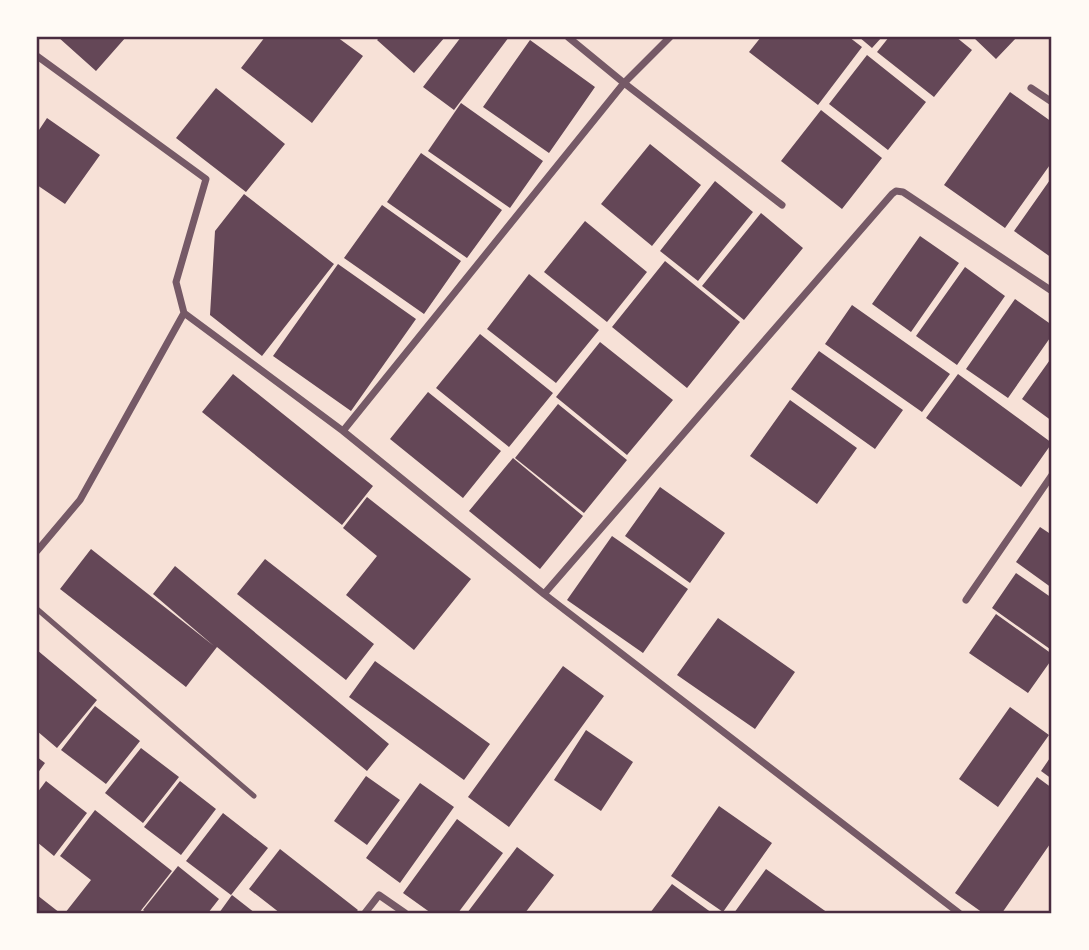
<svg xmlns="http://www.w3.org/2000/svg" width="1089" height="950" font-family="'Alegreya Sans',sans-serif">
<rect width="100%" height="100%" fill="#f7e1d7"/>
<!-- building -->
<path fill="#644757" d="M58,37h68l-30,34z
M265,37h72l26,19 -51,67 -71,-55z
M380,37h65l-31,36 -37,-33z
M461,37h48l-55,73 -31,-23z
M761,37h88l13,10 -44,58 -69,-53z
M859,37h23l-10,11z
M889,37h67l16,13 -38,47 -57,-45z
M973,37h44l-21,22z
M530,40l65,47 -46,66 -66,-46z
M867,55l59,47 -38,48 -59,-46z
M216,88l69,56 -39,48 -70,-54z
M1010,92l42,30v40l-47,66 -61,-43z
M461,103l82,58 -33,47 -82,-57z
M821,110l61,48 -40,51 -61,-48z
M47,118l53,37 -35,49 -28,-19v-52z
M650,144l51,41 -49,61 -51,-42z
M421,153l81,57 -35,48 -80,-56z
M1052,177v81l-38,-27z
M715,181l38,31 -55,69 -38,-30z
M244,194l90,70 -72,92 -52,-41 5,-84z
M382,205l79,56 -37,53 -80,-56z
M761,213l42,35 -59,72 -42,-34z
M585,221l62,51 -40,50 -63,-50z
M920,236l39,27 -48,69 -39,-28z
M665,261l75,61 -53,66 -75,-61z
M338,264l78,55 -65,92 -78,-55z
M965,267l40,29 -48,69 -41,-29z
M529,274l70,56 -43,53 -69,-54z
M1015,299l37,26v10l-44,63 -42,-29z
M852,305l98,69 -28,38 -97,-68z
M480,334l73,59 -44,54 -73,-59z
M600,342l73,58 -46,55 -71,-58z
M819,351l84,59 -28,39 -84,-60z
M1052,357v64l-30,-22z
M233,374l140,112 -31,39 -140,-113z
M958,374l94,69 -31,44 -95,-69z
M428,392l73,59 -38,47 -73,-59z
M790,400l67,48 -40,56 -67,-48z
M558,404l69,56 -43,53 -69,-55z
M513,458l70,58 -43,53 -71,-58z
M660,487l65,46 -35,50 -65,-47z
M367,497l104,82 -57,71 -68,-55 31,-39 -34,-28z
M1040,527l12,8v53l-36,-26z
M612,536l76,53 -45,64 -76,-53z
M91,549l123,97 -61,-52 22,-28 214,178 -22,27 -150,-124 -31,40 -126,-98z
M265,559l109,85 -28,36 -109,-86z
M1016,573l36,25v47l-2,4 -58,-41z
M996,614l56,40v5l-24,34 -59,-40z
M718,618l77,54 -40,57 -78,-54z
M37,650l60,50 -40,48 -20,-17z
M375,661l115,83 -26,36 -115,-83z
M563,666l41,30 -95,131 -41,-30z
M95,706l45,35 -34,43 -45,-34z
M1010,707l39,28 -51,72 -39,-28z
M586,730l47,32 -32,49 -47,-31z
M141,748l38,29 -36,46 -38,-30z
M1052,755v24l-11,-8z
M37,757l8,6 -8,11z
M366,776l34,24 -33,45 -33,-24z
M1037,777l15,11v57l-2,-1 -48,69h-19l-28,-20z
M46,781l41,32 -33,43 -17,-14v-49z
M180,781l36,28 -35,46 -37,-28z
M420,783l34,24 -54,76 -34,-25z
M719,806l53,37 -49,69 -52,-36z
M95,810l77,61 -33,42h-74l26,-33 -31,-24z
M223,813l45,35 -37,47 -45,-34z
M457,819l46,34 -45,60h-27l-28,-20z
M517,847l37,28 -29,38h-58z
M280,849l78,61 -3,3h-75l-31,-24z
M178,866l41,33 -11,14h-61l-4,-3z
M766,869l62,44h-94z
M672,884l40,29h-62z
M37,895l23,18h-23z
M232,895l23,18h-36z"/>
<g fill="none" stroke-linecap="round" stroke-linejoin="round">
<!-- service -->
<path stroke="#755966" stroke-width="5" d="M37,609l217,187"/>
<!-- minor -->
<path stroke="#755966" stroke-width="7" d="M568,37l56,46 158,122
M37,56l169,123 -30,103 8,31 159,118 201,163 415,319
M1031,88l21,14
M343,431l281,-348 46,-46
M37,551l43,-51 104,-187
M544,594l348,-400 4,-3 7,1 149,99
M966,600l86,-125
M365,913l14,-18 26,18"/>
</g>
<!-- border -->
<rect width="1089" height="950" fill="none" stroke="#fffaf5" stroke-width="77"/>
<rect x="38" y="38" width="1012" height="874" fill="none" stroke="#4a2c40" stroke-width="2.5"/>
</svg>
